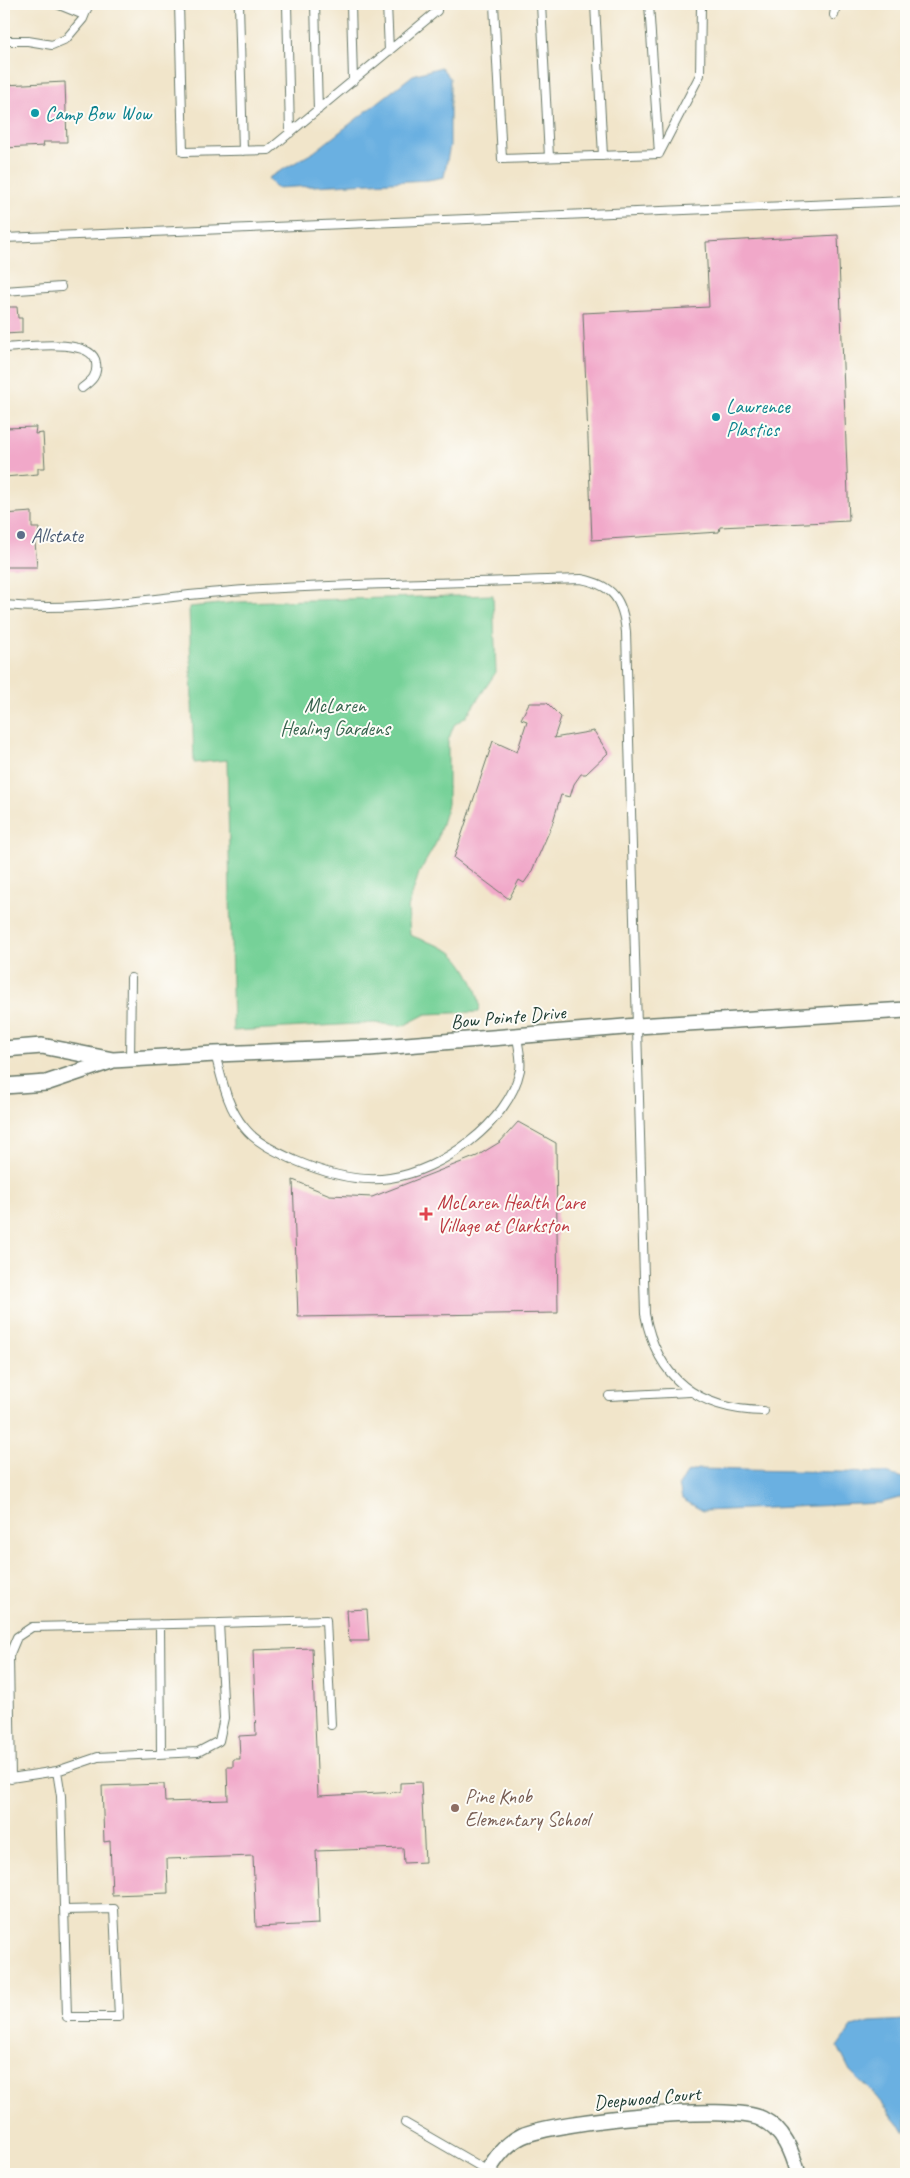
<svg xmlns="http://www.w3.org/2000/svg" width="910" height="2178" font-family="Caveat,sans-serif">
<rect width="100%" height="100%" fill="#fdfcf7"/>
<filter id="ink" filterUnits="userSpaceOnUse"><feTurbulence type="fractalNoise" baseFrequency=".02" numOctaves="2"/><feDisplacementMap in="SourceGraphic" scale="10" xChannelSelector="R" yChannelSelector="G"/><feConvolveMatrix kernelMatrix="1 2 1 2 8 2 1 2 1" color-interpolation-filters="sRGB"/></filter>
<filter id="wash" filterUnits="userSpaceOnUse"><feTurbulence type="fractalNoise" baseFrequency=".0096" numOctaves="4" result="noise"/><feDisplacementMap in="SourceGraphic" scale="20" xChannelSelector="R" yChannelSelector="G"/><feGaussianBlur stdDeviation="1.12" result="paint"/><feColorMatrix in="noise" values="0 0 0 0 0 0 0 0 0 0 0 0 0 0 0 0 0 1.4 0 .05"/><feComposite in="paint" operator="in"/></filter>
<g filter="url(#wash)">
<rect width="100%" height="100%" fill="#f1e5ca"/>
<!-- green -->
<path fill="#76d198" stroke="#4a8766" d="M493,595l3,77 -30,45 -12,8 -6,16v63l-12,39 -17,30 -11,35 2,27c13,6 28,9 40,16 14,9 33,45 29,61l-53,2 -23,12 -29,-3 -141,8 -6,-271 -33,3 -5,-156 50,-5z"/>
<!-- water -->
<path fill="#6bb0e1" stroke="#45768a" d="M441,67l9,11v67l-6,32 -16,3 -152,8 -8,-10 46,-26 99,-77z
M698,1469l188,4 20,6v17l-25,7 -178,8 -21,-12 -3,-14 8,-12z
M906,2020v113l-33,-40 -23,-22 -12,-24 14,-20 18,-5z"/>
<g id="blocks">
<!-- building -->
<path fill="#f1a8c9" d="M65,82l2,60h-24l1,4 -40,2v-63z
M838,235l11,286 -129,6 -1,5 -127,8 -9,-227 126,-6 -3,-65z
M4,307h13l1,11h4v15l-18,1z
M36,427l-1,7 8,-1 2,35h-7v6l-33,3 -1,-49z
M32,512v16h7l-1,13h-3l2,26h-33v-53z
M529,703h18l14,14 -7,21 40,-7 14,22 -22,21h-5l-7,10 -4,13 -9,-2 -9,30 -21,48 -7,10 -5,-3 -10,19 -55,-41 39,-117 24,11 10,-31 -6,-2z
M518,1122l38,21 2,170 -260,4 -5,-137 37,15 42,2 105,-41 23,-14z
M367,1609l2,32h-20l-2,-31z
M312,1648l6,148 82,-4v-9l21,-1 4,80 -21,1 -1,-15 -87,3 3,73 -63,3 -3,-71 -86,3 1,34 -56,2 -2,-54 -6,1 -2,-56 62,-2 1,18 63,-2 -1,-33h6v-8h7l-1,-23 17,-1 -3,-85z"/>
</g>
</g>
<g filter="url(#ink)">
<use href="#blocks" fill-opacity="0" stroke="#687868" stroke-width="1"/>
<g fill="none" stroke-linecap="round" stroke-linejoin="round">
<!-- service casing -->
<g stroke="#687868" stroke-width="10">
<path id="service" d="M57,4l27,11
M179,4l4,148 86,-2 168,-139v-7
M239,4l4,147
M287,4l3,129
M315,4l3,106
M351,4l2,77
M387,4l2,47
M494,4l8,155 157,-5 41,-79 1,-71
M541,4l8,153
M595,4l8,152
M649,4l10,150
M834,15l2,-11
M4,41h24l24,4 14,-6 17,-20 6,-15
M4,238l902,-37
M4,291l57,-4
M4,348c20,-1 89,-11 92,15 2,13 -5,18 -14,25
M4,605c81,8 160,-10 241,-15 111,-7 224,-7 336,-11 32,6 42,21 45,53l19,682c12,65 54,96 119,97
M215,1054c7,25 12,53 29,73 12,16 33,25 50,33 30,13 63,23 96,18 51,-7 119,-55 130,-108 2,-10 -2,-24 -3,-34
M130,1059l1,-81
M609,1396l81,-4
M160,1624l1,130
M57,1771l4,25 6,221h52l-5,-108 -50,1
M4,1779l53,-8 41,-14 100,-5 21,-11 5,-23 -5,-95 107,-3 5,105
M11,1779l-2,-123 8,-19 15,-10 187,-4
M405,2123l83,48"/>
</g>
<!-- minor casing -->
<g stroke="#687868" stroke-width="18">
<path id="minor" d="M4,1049l38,-3 71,14 102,-6 154,-6 268,-22 269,-16
M4,1086l42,-3 65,-22
M486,2174c9,-15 19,-30 36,-38 32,-15 209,-33 240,-17 22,11 30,34 36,55"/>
</g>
<!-- service -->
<use href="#service" stroke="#fff" stroke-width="8"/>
<!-- minor -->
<use href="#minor" stroke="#fff" stroke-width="15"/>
</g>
</g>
<!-- markers -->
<g fill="#0f9aa8" stroke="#fdfcf7" stroke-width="2">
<circle cx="35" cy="113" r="5"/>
<circle cx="716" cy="417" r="5"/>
</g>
<circle fill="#5c6f8a" stroke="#fdfcf7" stroke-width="2" cx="21" cy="535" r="5"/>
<path fill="#e0444e" stroke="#fdfcf7" stroke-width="2" d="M423.5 1206.5h5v5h5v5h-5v5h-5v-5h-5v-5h5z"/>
<circle fill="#8d6e63" stroke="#fdfcf7" stroke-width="2" cx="455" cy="1808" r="5"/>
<g text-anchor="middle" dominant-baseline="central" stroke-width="4" stroke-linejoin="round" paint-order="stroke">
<!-- culture labels -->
<g font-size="20" fill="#0d838f" stroke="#fdfcf7" text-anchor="start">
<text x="45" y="113">Camp Bow Wow</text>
<text x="726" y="406">Lawrence<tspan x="726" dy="23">Plastics</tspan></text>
</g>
<!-- service labels -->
<g font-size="20" fill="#4e5e75" stroke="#fdfcf7" text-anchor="start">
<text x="31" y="535">Allstate</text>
</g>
<!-- park labels -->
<g font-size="20" fill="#35624d" stroke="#fdfcf7">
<text x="335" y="705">McLaren<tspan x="335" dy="23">Healing Gardens</tspan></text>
</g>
<!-- street labels -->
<g font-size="20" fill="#1f3d34" stroke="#fdfcf7">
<text transform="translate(508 1017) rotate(-5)">Bow Pointe Drive</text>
<text transform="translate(647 2098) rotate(-5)">Deepwood Court</text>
</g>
<!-- health labels -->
<g font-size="20" fill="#be3a42" stroke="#fdfcf7" text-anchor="start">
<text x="437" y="1202">McLaren Health Care<tspan x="437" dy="23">Village at Clarkston</tspan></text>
</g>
<!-- education labels -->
<g font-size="20" fill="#785e54" stroke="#fdfcf7" text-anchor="start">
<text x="465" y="1796">Pine Knob<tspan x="465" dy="23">Elementary School</tspan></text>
</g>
</g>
<!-- margin -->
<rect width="910" height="2178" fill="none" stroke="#fdfcf7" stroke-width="20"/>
</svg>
